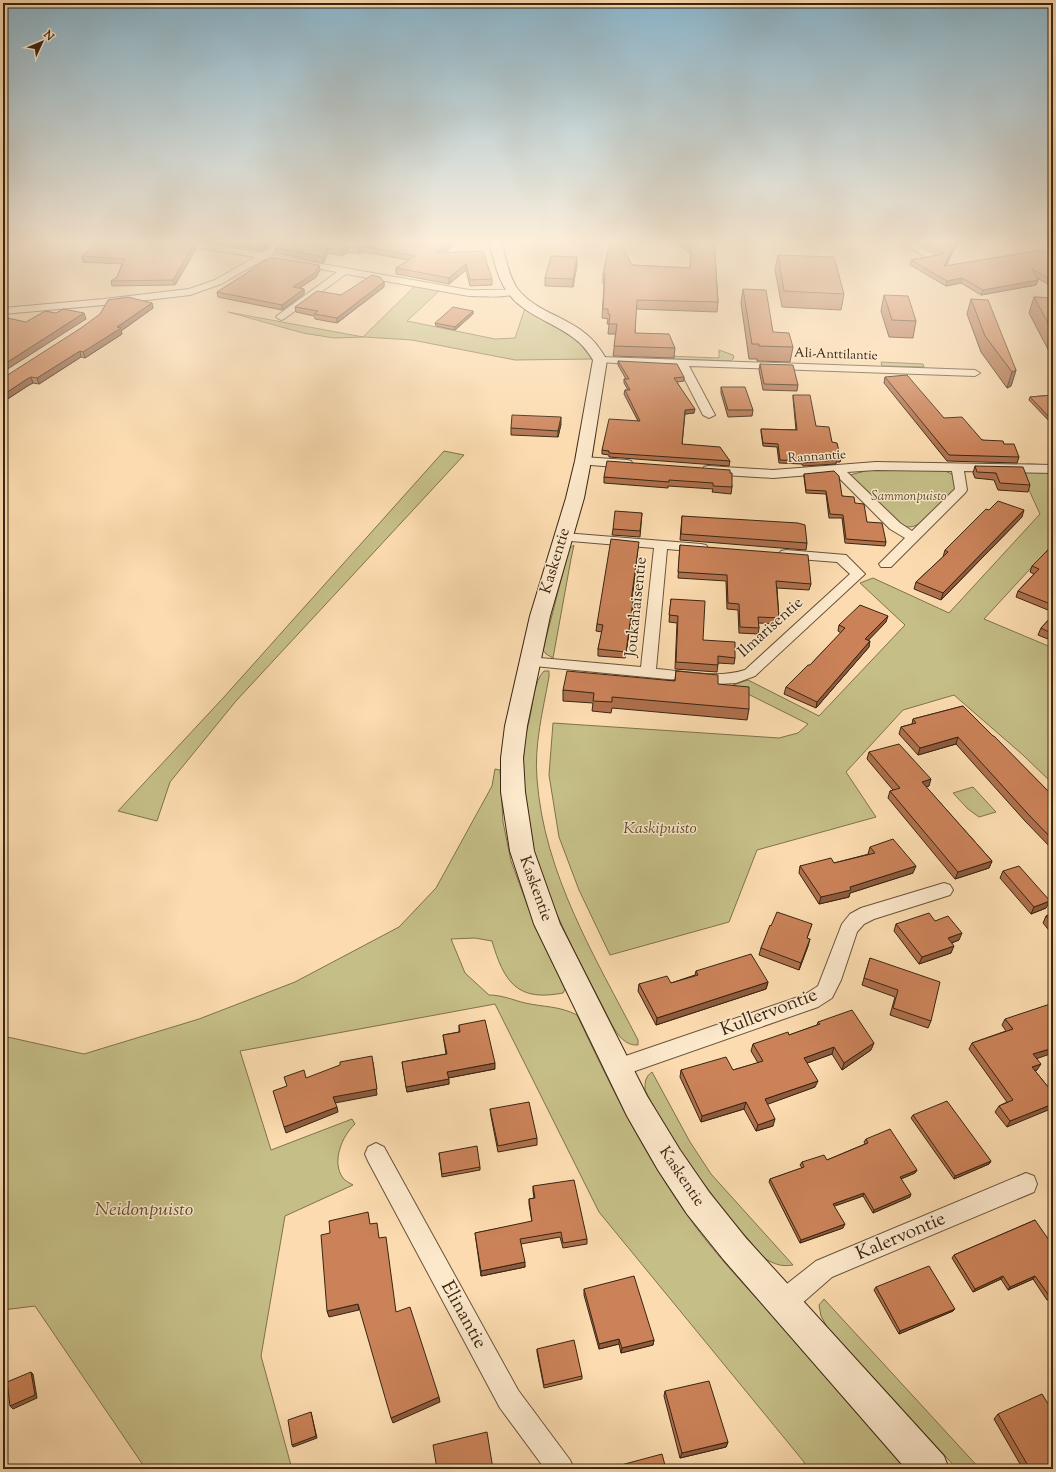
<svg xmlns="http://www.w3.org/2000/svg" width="1056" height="1472" font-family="'Sorts Mill Goudy',serif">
<rect width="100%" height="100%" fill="#fbdbaf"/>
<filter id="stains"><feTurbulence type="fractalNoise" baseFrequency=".005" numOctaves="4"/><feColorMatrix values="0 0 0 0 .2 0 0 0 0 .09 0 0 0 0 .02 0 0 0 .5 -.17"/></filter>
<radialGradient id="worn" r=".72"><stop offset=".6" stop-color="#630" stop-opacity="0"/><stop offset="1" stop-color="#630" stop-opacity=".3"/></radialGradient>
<!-- green -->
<path fill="#c5be86" stroke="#7f724c" d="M415,286l25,4 -33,31 88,18 20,-1 10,-30 52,29 16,22 -78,1 -103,-20 -48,-3 -30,1 -31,-5 -75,-21 135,25z
M719,350l14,5 1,3 -3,3 -87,-3 -1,-3 76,3z
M881,362l42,2 1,3 -42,-1z
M444,451l20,4 -228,246 -66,81 -13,39 -39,-10 106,-114z
M1028,464l25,1v79l-69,75 69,29v136l-30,-29 -69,-60 -51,15 -57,62 30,45 -119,33 -28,72 -119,33 -31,-65 -20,-53 -10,-62 4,-52 226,15 19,-5 10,-9 -60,-30 -15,-9 15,-5 71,36 86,-91 -45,-42 13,-5 76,35 91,-99 -22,-48z
M888,469l57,2 7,3 4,12 -2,4 -34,33c-7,5 -13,5 -21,1l-48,-47 -1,-2 19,-5z
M574,545l-3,14 -18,99 -7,-4 -3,-4 26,-101z
M544,671h5v6c-6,33 -15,68 -12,102 7,95 58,178 101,261v5c-13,1 -20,-10 -26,-20 -28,-57 -62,-114 -79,-176 -7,-30 -11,-69 -9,-100 0,-10 4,-22 6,-32 3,-14 4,-36 14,-46z
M495,769l5,1 3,52 8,39 17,46 37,82 -2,4c-46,9 -59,-11 -71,-52l-17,-3 -24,1 14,34 24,22c13,0 24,5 36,8 18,4 35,3 52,12 34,72 70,146 118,211 31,41 67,78 102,116 38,42 75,85 112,127h-103l-2,-7 -205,-250 -104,-208 -255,47 31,99 81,-31 3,5c-13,12 -24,38 -12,54 2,3 7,5 10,7l-68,31 -24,140 31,113h-148l-1,-4 -108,-159 -32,4v-116l3,-6v-29l-3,-4v-119l81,18 115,-35 96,-37 104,-55 37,-39 56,-102z
M973,787l23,25 -17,5 -11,-8 -15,-16z
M652,1072l38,70 21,32 82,91c-12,2 -19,-1 -29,-7 -45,-53 -88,-106 -119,-168 0,-8 0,-13 7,-18z
M824,1299l156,170h-23l-130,-142 -6,-11 -2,-11z"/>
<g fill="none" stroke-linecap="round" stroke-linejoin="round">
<!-- street casing -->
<g stroke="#6a5339" stroke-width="2">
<path id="street" d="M174,241h21l66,12 17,-12h10l-17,14 198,35c9,1 45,-2 49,2 -7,7 -39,4 -49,4l-123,-22 -62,45 -3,1 -5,-3 2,-2 59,-43 -72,-13 -44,25 -31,11 -86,10 -101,9v-6l101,-9 85,-10 26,-9 40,-23 -77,-13z
M901,241h11l20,14 -4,3 -3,-1z
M600,357l375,13 5,3 -5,3 -286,-10 26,49 -6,3 -6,-3 -25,-49 -82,-4 -1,-2 1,-2z
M583,457l44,3 4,1 2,3 -2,3 -4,1 -48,-4 -2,-3 2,-3z
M876,462l177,3v8l-89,-2 3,19 -2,3 -74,74h-10l-2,-3 26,-26 -15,-9 -56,-56 -61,5 -65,-4 -4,-1 -2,-3 2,-3 4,-1 65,4zM876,470l76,1 3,18 -43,42 -12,-8 -53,-51z
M564,533l137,11 5,1 2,3 -2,3 -5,1 -34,-3 -11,120c28,2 61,10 89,1l105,-96 -13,-12 -51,-4 -5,-1 -2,-3 2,-3 5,-1 60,5 19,19 -110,102 -19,7 -18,1 -194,-19 -2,-3 2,-3 5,-2 112,10 13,-119 -95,-8 -2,-3 2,-3z
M944,883l6,2 3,5 -3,5 -76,24 -10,5 -7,8 -16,48 -9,18 -14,9 -200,70 -7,-2 -3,-7 3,-7 193,-66 14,-9 24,-62 8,-10 11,-6z
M376,1143l8,4 134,243 52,70 4,9h-29l-45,-61 -132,-247 -3,-7 3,-7z
M1026,1173l8,3 3,8 -3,8 -202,85 -40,35 -9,3 -9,-3 -3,-9 3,-9 42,-33z"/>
</g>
<!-- secondary casing -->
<g stroke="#392612" stroke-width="2">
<path id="secondary" d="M489,241h12c5,16 7,34 16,47 17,23 48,28 69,46 9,7 15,16 21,26l-16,101 -7,37 -34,118 -23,110 -4,32 2,34 9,59 26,73 87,172 33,54 29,42 36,45 199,219 5,13h-43l-183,-210 -36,-45 -29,-44 -31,-54 -93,-192 -24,-73 -9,-59v-34l4,-32 25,-110 36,-118 9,-37 18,-101c-5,-8 -10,-15 -18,-21 -21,-17 -50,-23 -67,-46 -11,-15 -14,-34 -19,-52z
M1043,241h10v7l-4,-1z"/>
</g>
<!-- street -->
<use href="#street" fill="#fce8cb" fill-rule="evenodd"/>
<!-- secondary -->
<use href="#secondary" fill="#fce8cb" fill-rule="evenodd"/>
</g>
<!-- wall -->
<path fill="#af704d" stroke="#392612" d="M211,241h64l-13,10z
M283,241h176l-15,12 48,26v6l-22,1 -4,-16 -17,14 -53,-10v-6l13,-8 -46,-8 -3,2 -12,-2 -6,4 -14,-3 -5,10 -47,-10 -1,-5z
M675,241h39l4,61 -1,10 -81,-3 -1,24 40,15 -1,10 -61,-2 3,-22h-8l1,-10h-2l1,-5 -6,-1 2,-34h-1v-10l29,-9 58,3 1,-14 -16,-11z
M915,241h43l-12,25 107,-10v31l-16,-9 1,2 -2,5 -55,10 -20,-12 -15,3 -36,-21 1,-5 26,-5z
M196,249l-21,36 -63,1 -1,-5 6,-4 5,-13 -39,-2 -1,-6z
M778,255l66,39 -3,16 -59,-3 -7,-37z
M319,265l1,5 -4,7 -16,11 4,1v5l-22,16 -64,-13 -1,-5 32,-20v-1z
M577,265l-4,22 -28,-1v-8z
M384,282v5l-47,36 -22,-4 -1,-3 -18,-4 -1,-5 46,-12z
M743,289l30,43 20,15 -3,15 -33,-1v-2h-8l-8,-56z
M884,295l32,26 -3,17 -24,-1 -8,-26z
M1034,297l19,1v59h-1l-23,-44z
M971,299l45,71 -5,16 -4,2 -26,-36 -14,-38z
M152,303l1,5 -32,23 1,3 -37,24 -4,-1 -42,27 -6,-1 -4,2 -26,17v-25l3,-1z
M473,311v3l-18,16 -19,-4 -1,-3z
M618,361l66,16v4l-7,1 17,31 -9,1 -3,30 48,17 -1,5 -120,-9v-2l-7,-1v-4l36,-29 -14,-27 1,-4h3l-4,-7v-4h2l-8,-14z
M760,364l38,21 -1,6 -34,-1 -4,-20z
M885,377l59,41 38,22 22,4 15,13 -2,6 -70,-2 -63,-78z
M721,387l32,23 -1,6 -24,1 -7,-24z
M793,395l23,31 16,16 9,17 -1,3h-4v2l-33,2 -1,-2 -23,-1 -2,-16 -14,-1 -2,-14v-3l35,1 -3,-32z
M1053,395v30l-24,-25 1,-3z
M561,424l-3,13 -47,-2v-7z
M975,466l55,19 -2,7 -30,-2 -4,-10 -19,-2 -2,-5z
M730,473l2,14 -1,7 -19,-2 1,-3 -45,-3v2l-64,-5v-6z
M804,474l51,29 12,19 19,20 -1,4 -40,-3 -3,-25h-13l-3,-24 -20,-1 -2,-16z
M989,510l33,7 -81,83 -27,-11 2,-7 27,-25 2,-7z
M642,513l-2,24 -28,-2 1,-6z
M682,516l125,27 -1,7 -126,-10z
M680,545l131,39 -2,6 -32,-2 2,30 -1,6 -20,-1 1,5 -1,6 -19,-1 -1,-23 -11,-1 -1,-28 -48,-3z
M1053,545v67l-37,-15 2,-6 16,-17 -4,-2 2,-6z
M638,548l-6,53h1v7l-8,50 -27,-2v-7l4,-17 -6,-1 1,-7z
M671,599l32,41 32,18 -1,6 -16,-1 -1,9 -42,-3 2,-46 -8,-1z
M1053,615v26l-15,-6 3,-7z
M886,622l-18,18 1,7 -53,61 -32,-14 2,-7 24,-22 31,-32 -3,-2 1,-6z
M676,671l42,13 31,25 -2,11 -135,-12 -1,5 -19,-2 1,-8 -30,-2v-11l112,-10z
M963,706l90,90v54l-28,-29 -69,-77 -38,11 -19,-21 2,-7 11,-3 1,-5z
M869,752l60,34 -3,1 66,74 -3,7 -34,11 -67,-81 2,-7 3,-1 -26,-31z
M870,847l43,26 -63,20 -1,4 -30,7 -20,-31 1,-7 34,-3 35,-9h-1z
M1003,871l43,37 -15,6 -31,-36z
M1053,913v22l-10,-12 3,-7z
M935,921l24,19 -7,3 -1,10 -32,11 -25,-33 2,-7z
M812,924l-5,14 1,8 -9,24 -40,-15 2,-7 10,-22z
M870,958l61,63 -3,7 -38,-13 5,-18 -33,-12z
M696,971l72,11 -2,7 -110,36 -18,-34 1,-7 32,-1 24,-8z
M1005,1019l31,39 1,12 -2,1 18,22 -46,34 -12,-15 4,-6 8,-4 -38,-53 3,-6 34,-12 -4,-6z
M818,1022l53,28 -29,20 -10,-16 -25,9 8,24 -48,17 6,22 -17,5 -12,-22 -43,13 -21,-45 1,-7h52l25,-7 -7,-12 2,-7 36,-9 28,-10z
M459,1025l36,44 -47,9 1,6 -42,8 -5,-30 44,-8 -3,-19 16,-3z
M490,1109l47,29v7l-39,7 -7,-36z
M913,1115l78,46 -2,3 -35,15 -43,-61z
M866,1139l51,31 -2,3 -14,6 9,18 -37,16 -10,-17 -29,10 9,22 -43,15 -31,-61 1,-3 32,-11 -2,-3 2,-3 25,-2 38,-16 -1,-2z
M439,1153l41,14v3l-38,7z
M533,1186l54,53v5l-24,4 -3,-11 -39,7 4,23 -44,9 -6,-43 57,-11 -3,-18v-5l5,-1 -1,-7z
M1035,1220l18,77 -6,3 -14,-21 -25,11 -7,-11 -28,13 -21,-34 2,-3z
M876,1287l77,24 -54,23 -25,-44z
M584,1289l70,51 -1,5 -32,8 -2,-9 -20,5 -15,-54z
M537,1349l45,27v3l-38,9 -7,-36z
M665,1391l63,51 -2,5 -46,11 -16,-62z
M998,1414l55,55h-30l-29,-50z"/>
<!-- shaded-wall -->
<path fill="#8e5b3e" stroke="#392612" d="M266,241h9l-13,10 -1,-6z
M452,241h7l-23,18v-6z
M957,241h1l-15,30 1,-5z
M195,243l1,6 -21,36 -2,-5z
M347,246l1,6 -6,4 -1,-6z
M362,246l1,6 -3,2 -1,-6z
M327,248l1,5 -5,10v-6z
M577,257v8l-4,22v-8z
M466,264v6l-17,14v-6z
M319,265l1,5 -4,7 -22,15 -1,-5z
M962,278l-1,5 -15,3 1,-5z
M1038,280l-2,5 -55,10 2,-5z
M384,282v5l-47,36v-5z
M304,289v5l-22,16v-5z
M152,303l1,5 -32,23 1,3 -37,24 -2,-6 34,-25z
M473,311v3l-18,16v-3z
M84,313l2,6 -83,53v-7z
M80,351l1,6 -42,27 -2,-6z
M1016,370l-5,16 -4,2 5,-16z
M31,377l2,6 -4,2 -26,17v-7l24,-16z
M695,409l-1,4 -9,1v-4z
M561,417v7l-3,13v-6z
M1024,510l-2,7 -81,83 2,-7z
M633,601v7l-8,50 1,-6z
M888,616l-2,6 -22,23 1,-6z
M870,641l-1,6 -53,61 1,-6z
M958,737l-2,7 -38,11 2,-7z
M931,779l-2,7 -9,3 2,-7z
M992,861l-3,7 -34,11 3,-7z
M916,866l-3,7 -63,20 -1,4 -30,7 2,-7 29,-10z
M1050,901l-4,7 -15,6 3,-7z
M962,933l-3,7 -14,5 3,-7z
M810,939l-2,7 -9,24 2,-7z
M954,946l-3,7 -32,11 3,-7z
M768,982l-2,7 -110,36 1,-7z
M874,1043l-3,7 -29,20 2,-7z
M834,1047l-2,7 -30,11 2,-7z
M1053,1048v5l-23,8 3,-7z
M373,1062l4,33 -42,8 -2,-6z
M495,1063v6l-47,9 -1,-6z
M1041,1064l-4,6 -9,4 4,-7z
M449,1079v5l-42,8 -1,-5z
M818,1081l-3,6 -52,19 2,-7z
M746,1102l-2,7 -43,13 1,-6z
M1053,1104v4l-46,19 3,-6z
M337,1107l1,5 -52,21 -2,-6z
M775,1119l-2,7 -17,5 2,-6z
M991,1161l-2,3 -35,15 1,-3z
M917,1170l-2,3 -17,7 2,-3z
M864,1193l-1,3 -31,11 1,-3z
M911,1194l-1,3 -37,16 1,-3z
M845,1224l-2,4 -43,15 1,-3z
M525,1262v5l-44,9v-5z
M1003,1276l-2,3 -28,13 2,-3z
M1035,1276l-2,3 -25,11 2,-3z
M1053,1295v2l-6,3 3,-3z
M358,1304l1,6 -30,7 -2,-6z
M955,1309l-2,2 -54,23 1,-3z
M619,1339v5l-20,5v-5z
M654,1340l-1,5 -32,8 1,-5z
M31,1372l2,2 4,24 -24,11 -3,-3z
M439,1397l1,5 -47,21 -2,-5z
M311,1412l6,26 -24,9 -1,-2z
M728,1442l-2,5 -46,11 2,-5z"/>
<!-- building -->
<path fill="#cb8259" stroke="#392612" d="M98,241h87l10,2 -22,37 -62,1 6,-4 8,-18 -43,-3z
M240,241h26l-5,4z
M283,241h169l-16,12 47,-2 9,28 -22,1 -4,-16 -17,14 -53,-10 19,-12 -53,-10 -3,2 -12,-2 -6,4 -14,-2 -4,9 -48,-9z
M610,241h9l13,24 58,3 1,-23 -4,-4h27l4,61 -81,-2 -2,33 34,1 6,14 -61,-2 3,-22h-8l1,-10h-2v-5h-5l2,-35h-2z
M925,241h32l-13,25 98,-16 11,6v25l-21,-12 6,11 -55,10 -21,-12 -15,3 -36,-21 33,-6z
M778,255l56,2 10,37 -60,-3z
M551,256l26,1 -4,22 -28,-1z
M271,257l48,8 -3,7 -23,15 11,2 -22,16 -65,-13 33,-21h-1z
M372,275l8,2 4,5 -47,36 -23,-4 4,-3 -23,-4 22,-16 24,4z
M743,289l23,1 7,42 16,1 4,14 -34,-1v-2h-7z
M884,295l24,1 8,25 -24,-1z
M128,297l24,6 -35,24 4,1 -38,24 -3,-1 -43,27 -6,-1 -4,2 -24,16v-18l3,-1 75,-48 19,-14 8,-14z
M1034,297l19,1v34z
M971,299l17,1 28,70 -4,2 -27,-36z
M453,307l20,4 -18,16 -20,-4z
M63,309l21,4 -81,52v-48l23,5 19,-11 11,2z
M618,361l59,3 7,13 -10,1 21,31 -10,1 -3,34 38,3 10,14 -121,-8v-2l-7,-1 7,-31 31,2 -15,-31h5l-6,-11h5z
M760,364l33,1 5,20 -34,-1z
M907,375l37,43 18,-1 20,23 21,1 1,3h10l5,13 -70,-2 -64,-78z
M721,387h24l8,23h-25z
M793,395h17l6,31 13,1 3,15 5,1 4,16 -5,-1v2l-33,3v-2l-23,-1 -2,-16 -15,-1 -2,-14 36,1z
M1053,395v26l-23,-24z
M512,415l49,2 -3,14 -47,-3z
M607,461l123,9v3h2v14l-19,-1v-3l-44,-3v2l-65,-5z
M975,466l48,1 7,18 -30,-2 -4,-10 -19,-1z
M834,471l5,5 3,20 12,1 1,6 9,1 3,18 15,1 4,19 -40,-3 -3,-24 -13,-1 -4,-23 -20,-1 -2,-16z
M998,501l26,9 -81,83 -27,-11 32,-30 -3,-2 41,-41 3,1z
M615,511l27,2 -2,18 -27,-2z
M682,516l116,7 7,2 2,18 -126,-9z
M611,539l28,3 -8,59h2l-7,51 -28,-3 5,-24 -6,-1z
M680,545l128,10 3,29 -35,-3 3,37 -21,-1 1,11 -19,-1 -1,-23 -11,-1 -1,-28 -49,-3z
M1053,545v60l-35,-14 21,-22 -7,-3z
M671,599l34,2 -2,39 32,2v16l-17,-2v9l-42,-3 2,-46 -9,-1z
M860,605l28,11 -23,23 5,2 -53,61 -31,-15 22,-22h2l35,-37 -6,-3z
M1053,615v19l-12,-6z
M567,671l108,10 1,-10 42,4v9l31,3v22l-137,-12v5l-19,-1 1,-8 -31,-3z
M963,706l30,30h1l59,60v44l-25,-26 -70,-77 -38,11 -19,-21 15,-4 -3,-4z
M899,744l32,35 -9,3 70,79 -34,11 -68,-81 10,-3 -31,-36z
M893,839l23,27 -66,21 1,3 -30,7 -21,-31 31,-8 3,5 41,-10 -5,-6z
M1019,866l31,35 -16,6 -31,-36z
M777,912l35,12 -5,14 3,1 -9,24 -40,-15 9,-23 1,1z
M929,913l6,8 13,-5 14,17 -14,5 6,8 -32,11 -26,-33z
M1053,913v11l-7,-8z
M751,954l17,28 -111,36 -18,-34 28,-8 4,7 27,-8 -2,-4z
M870,958l70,24 -9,39 -38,-13 5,-18 -34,-12z
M1053,1003v45l-20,6 8,10 -9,3 21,26v11l-43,17 -11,-15 14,-6 -41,-57 41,-14 -8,-10z
M852,1010l22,33 -30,20 -10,-16 -30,11 14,23 -53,18 10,20 -17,6 -12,-23 -44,14 -21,-46 45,-13 7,13 30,-9 -10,-17 35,-12 1,3 31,-11 -2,-2z
M485,1020l10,43 -48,9 2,7 -43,8 -4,-25 45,-8 -4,-19 17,-3 -1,-7z
M372,1056l5,33 -44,8 4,10 -53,20 -11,-36 14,-5 -3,-9 20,-7 2,8 34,-13v-3z
M947,1101l44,60 -36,15 -42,-61z
M529,1102l8,36 -39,8 -8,-37z
M890,1129l27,41 -17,7 11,17 -37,16 -10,-17 -31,11 12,20 -44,16 -31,-61 34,-12 -2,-5 22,-7 3,5 41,-17 -2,-4z
M477,1146l3,21 -38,7 -3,-21z
M574,1180l13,59 -24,4 -2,-11 -41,7 5,23 -44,9 -6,-38 57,-12 -3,-22 6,-1 -2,-12z
M368,1212l2,12 7,-1 2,15 7,-1 10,75 14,-5 29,90 -48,21 -33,-114 -31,7 -6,-76 9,-2 -1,-12z
M1035,1220l18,26v49l-3,2 -15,-21 -25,11 -7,-11 -28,13 -21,-34z
M929,1266l26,43 -55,22 -24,-44z
M634,1276l20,64 -32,8 -3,-9 -20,5 -15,-55z
M574,1340l8,36 -38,9 -7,-36z
M31,1372l4,23 -25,11 -3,-24z
M709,1381l19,61 -46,11 -17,-62z
M1042,1394l11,18v57h-23l-32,-55z
M311,1412l5,24 -24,9 -4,-25z
M487,1432l6,37h-56l-4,-24z
M662,1454l4,15h-44l-1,-4z"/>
<!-- sky -->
<linearGradient id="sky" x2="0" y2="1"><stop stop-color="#8bb7ce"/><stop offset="0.54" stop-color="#fdefdb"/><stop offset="1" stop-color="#fdefdb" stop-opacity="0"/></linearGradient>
<rect width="1056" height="447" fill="url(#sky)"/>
<g text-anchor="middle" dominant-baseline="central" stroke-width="3" stroke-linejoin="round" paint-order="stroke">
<!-- far-street labels -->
<g font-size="13" fill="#392612" stroke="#fce8cb">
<text transform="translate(836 355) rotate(2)">Ali-Anttilantie</text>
<text transform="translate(817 457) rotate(-4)">Rannantie</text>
</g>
<!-- far-park labels -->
<g font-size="13" font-style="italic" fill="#5c4c2f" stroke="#fce8cb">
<text x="909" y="497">Sammonpuisto</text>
</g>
<!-- street labels -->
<g font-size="16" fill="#392612" stroke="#fce8cb">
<text transform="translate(556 561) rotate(-73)">Kaskentie</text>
<text transform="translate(637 607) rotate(-84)">Joukahaisentie</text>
<text transform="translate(771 628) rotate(-42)">Ilmarisentie</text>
<text transform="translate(535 889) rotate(70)">Kaskentie</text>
<text transform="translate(681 1177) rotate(56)">Kaskentie</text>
</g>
<!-- park labels -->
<g font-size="16" font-style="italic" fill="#5c4c2f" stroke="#fce8cb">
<text x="660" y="829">Kaskipuisto</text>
</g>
<!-- near-street labels -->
<g font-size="19" fill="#392612" stroke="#fce8cb">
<text transform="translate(769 1013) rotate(-21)">Kullervontie</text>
<text transform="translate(901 1237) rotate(-23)">Kalervontie</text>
<text transform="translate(463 1315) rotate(61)">Elinantie</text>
</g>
<!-- near-park labels -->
<g font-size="19" font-style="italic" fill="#5c4c2f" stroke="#fce8cb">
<text x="144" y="1210">Neidonpuisto</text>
</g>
</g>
<!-- margin -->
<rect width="1056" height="1472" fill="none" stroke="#fbdbaf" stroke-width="16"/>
<rect x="4" y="4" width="1048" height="1464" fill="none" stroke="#392612" stroke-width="2"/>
<rect x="8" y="8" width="1040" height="1456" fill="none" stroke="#392612"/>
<!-- north arrow -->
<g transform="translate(42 42) rotate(46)" stroke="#fce8cb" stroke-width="3" paint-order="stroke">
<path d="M0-3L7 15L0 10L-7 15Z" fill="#392612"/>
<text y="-6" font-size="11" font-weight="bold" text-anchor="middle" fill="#392612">N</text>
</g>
<rect width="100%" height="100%" filter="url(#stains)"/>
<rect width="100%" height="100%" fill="url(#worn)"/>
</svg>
